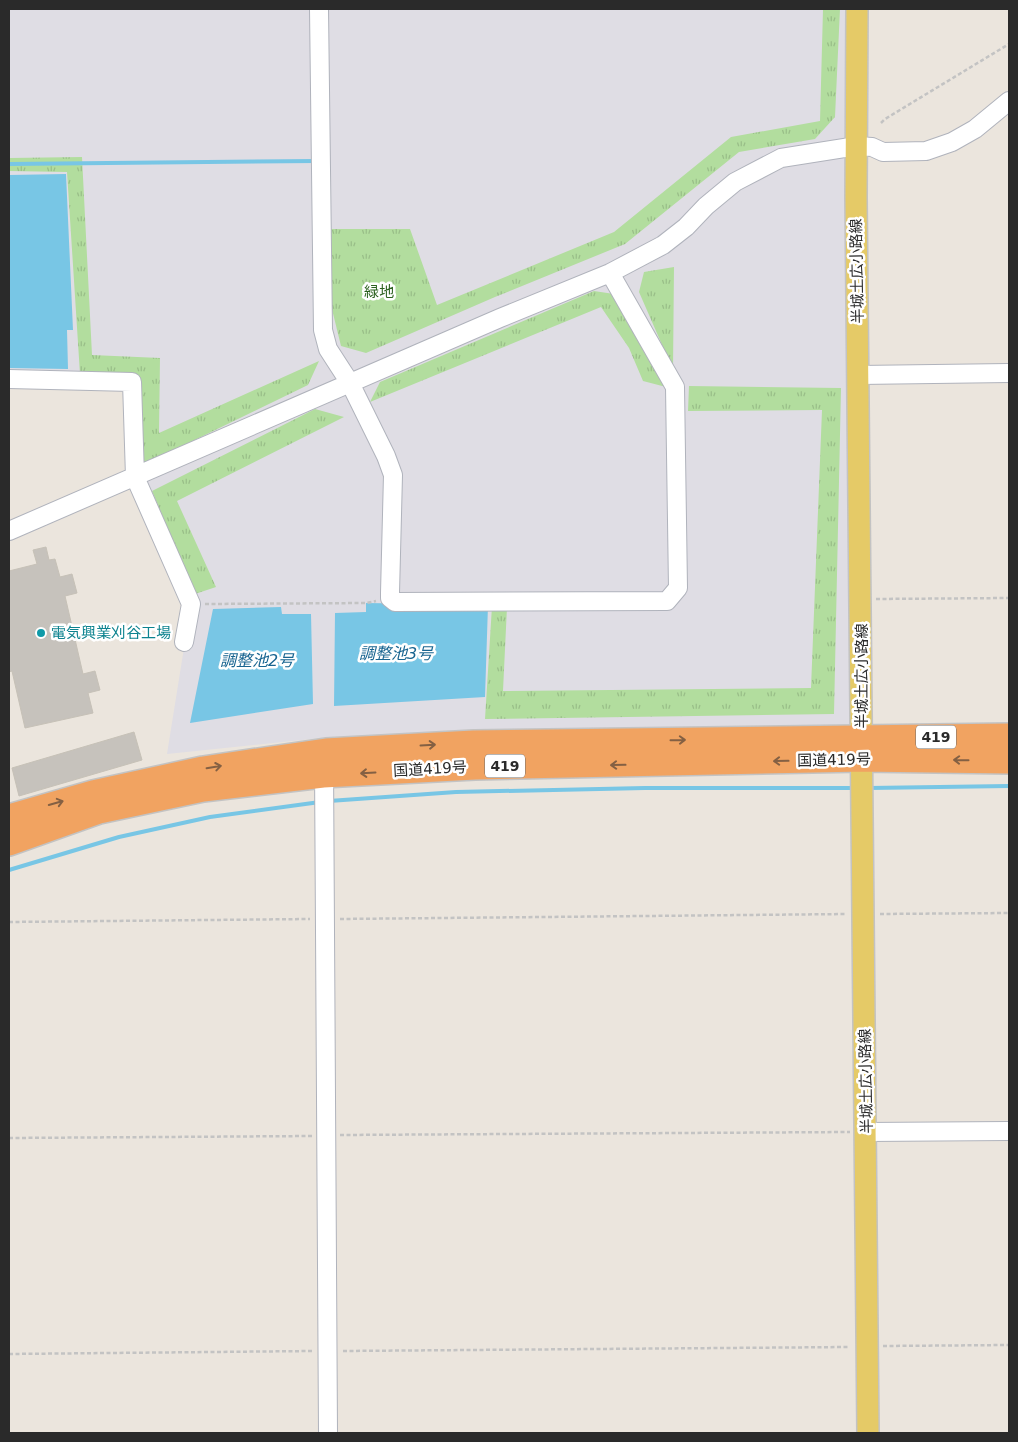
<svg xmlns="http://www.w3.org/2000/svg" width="1018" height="1442" font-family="'DejaVu Sans','Noto Sans JP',sans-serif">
<defs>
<pattern id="grass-tufts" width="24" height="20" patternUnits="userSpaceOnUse" patternTransform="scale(1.25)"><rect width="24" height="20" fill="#b2dd9e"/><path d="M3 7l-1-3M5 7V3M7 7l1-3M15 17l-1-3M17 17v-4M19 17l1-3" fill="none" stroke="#99be88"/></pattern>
</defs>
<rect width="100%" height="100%" fill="#ebe5dd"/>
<!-- industrial -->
<path fill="#dfdde4" d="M9,9h840l6,722 -524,6 -164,17 24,-150 -56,-127 -3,-95 -123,-4z"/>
<!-- grass -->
<path fill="url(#grass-tufts)" d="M823,9h17l-5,108 -20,22 -76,13 -114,92 -130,53 -129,56 -25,-7 -13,-53 1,-64h81l27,76 177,-73 117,-95 89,-16z
M82,157l10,198 68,3 -1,75 160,-72 -11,24 -169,82 -2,-90 -57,-3 -13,-202 -58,-1v-13z
M674,267l-1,103 -34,-78 5,-20z
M594,291l20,3 52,93 -23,-6 -14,-33 -28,-41 -231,95 10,-20z
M689,386l152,2 -7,326 -349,5 7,-113 15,1 -4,84 308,-3 11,-278 -134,1z
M315,409l29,8 -167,84 39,86 -21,7 -43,-103z"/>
<!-- water -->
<path fill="#78c6e5" d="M66,174l7,156h-6l1,39 -59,-1v-193z
M366,603l122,2 -3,92 -151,9 1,-93 31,-1z
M281,607l1,7h29l2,90 -123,19 23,-114z"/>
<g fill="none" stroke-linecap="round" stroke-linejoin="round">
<!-- stream -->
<path stroke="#78c6e5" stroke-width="4" d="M9,164l307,-3
M869,788l140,-2
M329,801l127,-9 189,-4h210
M9,870l110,-33 91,-20 110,-15"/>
</g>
<!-- building -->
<path fill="#c6c2bc" stroke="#c6c1b7" d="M46,547l3,13 6,-1 5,18 12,-3 5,19 -12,3 18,78 12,-3 5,19 -12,3 5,20 -68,15 -13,-57 -3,1v-101l28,-7 -4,-14z
M134,732l8,28 -123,36 -7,-28z"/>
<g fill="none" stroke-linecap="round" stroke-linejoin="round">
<!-- minor casing -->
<g stroke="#b0b3bc" stroke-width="20">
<path id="minor" d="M319,9l4,321 5,19 22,34 36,73 7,19 -3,118v5l5,4 272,-1 11,-13 -3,-201 -65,-114
M859,375l150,-2
M9,379l123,3 3,95 56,127 -7,38
M9,531l491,-213 110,-45 53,-28 23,-18 20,-21 29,-24 46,-24 76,-12 15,1 11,5 43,-1 26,-9 23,-13 34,-28
M324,764l4,669
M866,1132l143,-1"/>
</g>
<!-- major casing -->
<g stroke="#c3c3c3" stroke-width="24">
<path id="major" d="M857,9l-1,188 12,1236"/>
</g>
<!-- highway casing -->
<g stroke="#c3c3c3" stroke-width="28">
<path id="highway" d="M9,817l84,-24 110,-24 123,-18 148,-8 535,-7
M9,843l90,-32 104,-22 120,-14 152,-8 387,-8 147,2"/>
</g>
<!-- path -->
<path stroke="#c3c3c3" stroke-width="2.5" stroke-dasharray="4 2.5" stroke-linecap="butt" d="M881,123l4,-4 124,-75
M876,599l133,-1
M205,604l161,-1 10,-2
M880,914l129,-1
M340,919l507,-5
M9,922l301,-3
M340,1135l510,-3
M9,1138l303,-2
M883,1346l126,-1
M343,1351l507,-4
M9,1354l303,-3"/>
<!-- minor -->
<use href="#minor" stroke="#fff" stroke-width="18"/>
<!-- major -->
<use href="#major" stroke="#e5ca67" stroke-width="21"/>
<!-- highway -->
<use href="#highway" stroke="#f1a361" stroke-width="25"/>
</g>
<!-- one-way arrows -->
<defs><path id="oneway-shaft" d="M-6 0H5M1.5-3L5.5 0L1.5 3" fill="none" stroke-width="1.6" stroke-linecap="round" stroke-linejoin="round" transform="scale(1.25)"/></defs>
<g stroke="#846043">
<use href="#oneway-shaft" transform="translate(678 740) rotate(-1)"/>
<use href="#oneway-shaft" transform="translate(428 745) rotate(-3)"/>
<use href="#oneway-shaft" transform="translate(961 760) rotate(-179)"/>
<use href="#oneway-shaft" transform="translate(781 761) rotate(179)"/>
<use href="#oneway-shaft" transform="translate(618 765) rotate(179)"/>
<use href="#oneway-shaft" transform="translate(214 767) rotate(-9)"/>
<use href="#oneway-shaft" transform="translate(368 773) rotate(177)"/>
<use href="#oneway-shaft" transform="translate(56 803) rotate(-16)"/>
</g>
<!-- markers -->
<circle fill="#0f9aa8" stroke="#fff" stroke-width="2" cx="41" cy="633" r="5"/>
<g text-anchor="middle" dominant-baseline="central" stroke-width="5" stroke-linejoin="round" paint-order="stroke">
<!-- shield labels -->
<g fill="#fff" stroke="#6a6a6a" stroke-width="1">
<rect x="916" y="725.5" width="40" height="23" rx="4"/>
<rect x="485" y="754.5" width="40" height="23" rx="4"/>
</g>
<g font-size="14" font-weight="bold" fill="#2a2a2a">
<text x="936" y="737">419</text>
<text x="505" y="766">419</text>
</g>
<!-- street labels -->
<g font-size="15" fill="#2a2a2a" stroke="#fff">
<text transform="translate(857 271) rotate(-91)">半城土広小路線</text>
<text transform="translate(862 676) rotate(-90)">半城土広小路線</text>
<text transform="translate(834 760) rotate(-1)">国道419号</text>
<text transform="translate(430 769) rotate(-3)">国道419号</text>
<text transform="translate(866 1081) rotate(-91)">半城土広小路線</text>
</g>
<!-- park labels -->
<g font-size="15" fill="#2c6120" stroke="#fff">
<text x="379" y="292">緑地</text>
</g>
<!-- culture labels -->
<g font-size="15" fill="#0d838f" stroke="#fff" text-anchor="start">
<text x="51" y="633">電気興業刈谷工場</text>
</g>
<!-- water labels -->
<g font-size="16" font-style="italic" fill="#186490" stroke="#fff">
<text x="396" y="653">調整池3号</text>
<text x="257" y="660">調整池2号</text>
</g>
</g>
<!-- border -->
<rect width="1018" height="1442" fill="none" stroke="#2a2a2a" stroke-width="20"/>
</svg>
